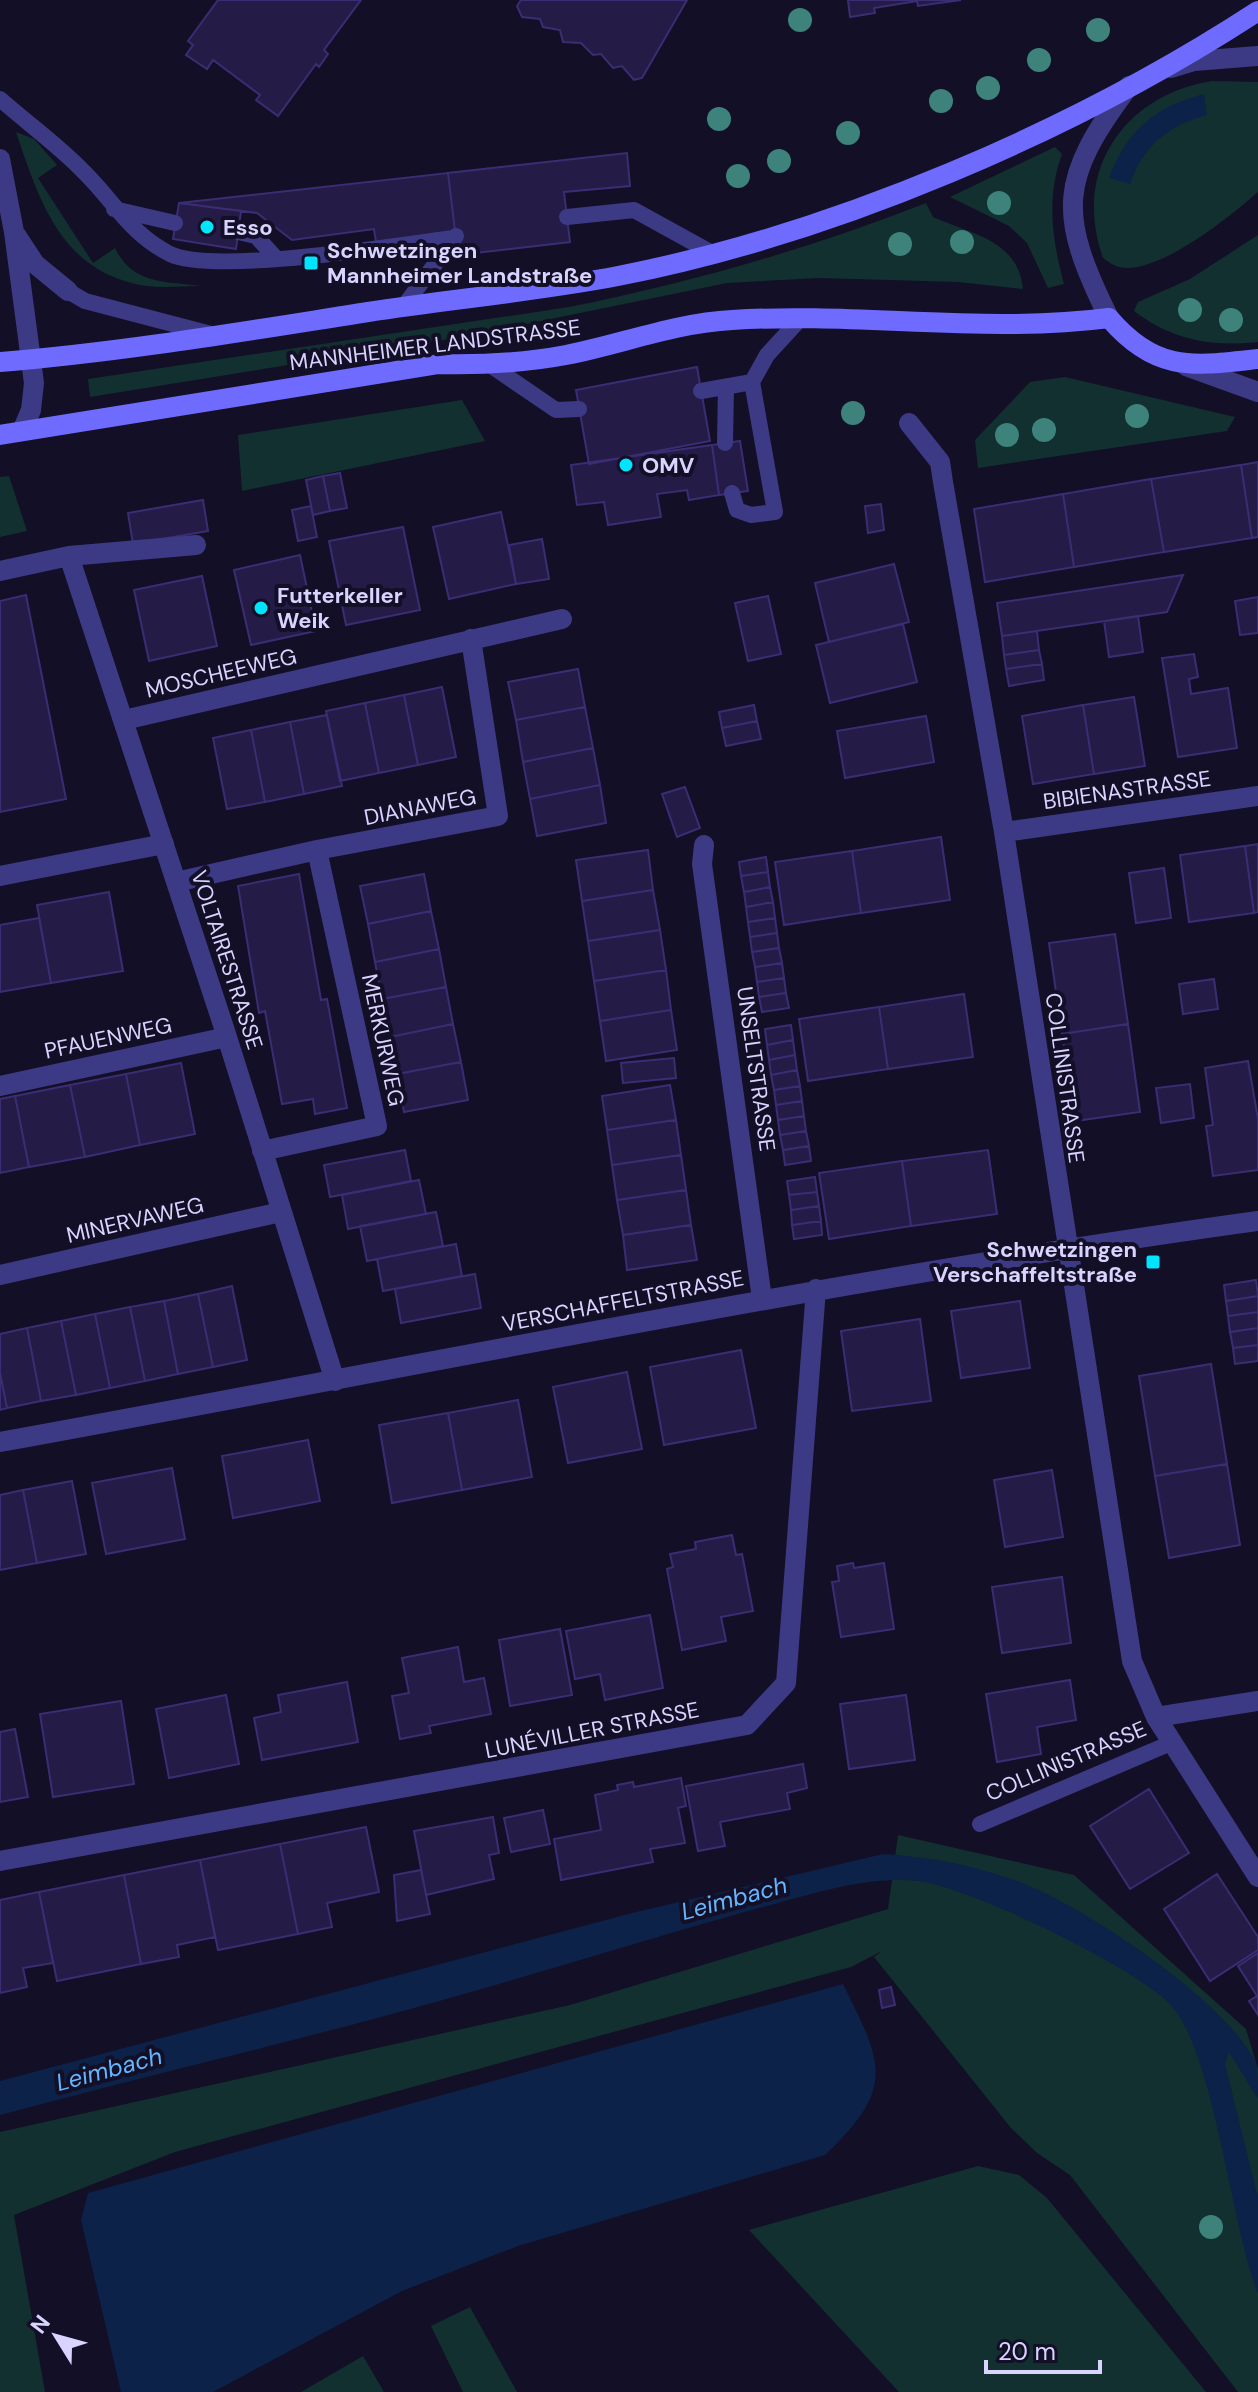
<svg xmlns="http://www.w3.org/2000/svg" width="1258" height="2392" font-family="'DM Sans',sans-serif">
<rect width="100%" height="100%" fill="#130f26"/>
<!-- green -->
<path fill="#12302f" d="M1212,81l46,1v110c-27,24 -101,84 -139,75 -5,-1 -12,-6 -16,-9 -31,-87 21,-163 109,-177z
M16,132l18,7 23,26 -19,13 55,85 22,-15c18,37 50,33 86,38 -17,0 -37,2 -55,0 -84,-13 -106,-83 -130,-154z
M1055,147l7,7c-16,45 -10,84 2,130l-16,4 -21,-45 -18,-17 -59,-29z
M926,203l7,14c37,17 85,22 90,72l-65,-7 -139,-4 -92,5 -259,53 -378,61 -2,-18 481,-72c123,-25 240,-58 357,-104z
M1258,235v107c-47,5 -86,-2 -124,-31l4,-9 52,-23z
M1065,377l170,40 -8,14 -249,37 -3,-28 55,-58z
M462,400l23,41 -243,50 -4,-56z
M9,476l18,55 -27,6v-60z
M898,1835l176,40 172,154 12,40v323h-20l-168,-217 -33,-22 -26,-25 -137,-171 8,-6 -31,16 -676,185 -161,63 31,177h-45v-260l570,-127 318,-96z
M978,2166l41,9 28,23 159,194h-307l-150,-162z
M470,2307l47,85h-54l-32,-66z
M363,2356l21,36h-83z"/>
<!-- water -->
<path fill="#0c2248" d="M1204,94l3,21c-40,11 -63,30 -77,69l-21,-6c18,-48 46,-71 95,-84z
M883,1854c52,3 101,13 149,33 62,27 195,115 224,176 2,9 2,25 2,36l-29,-47 -4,12 33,134v95c-28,-69 -44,-248 -91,-292 -40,-37 -195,-113 -249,-120 -52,-6 -109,14 -159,27 -94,26 -187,55 -281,82 -158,46 -319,82 -478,125v-34l632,-168z
M843,1984c40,80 53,104 -18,171l-307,91 -116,45 -189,101h-92l-40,-172 7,-27z"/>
<!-- building -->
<path fill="#241b47" stroke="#3b2d73" stroke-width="2" d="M218,0h143l-37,50 4,4 -9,13 -3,-3 -38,52 -22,-16 4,-5 -47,-35 -6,9 -21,-14 7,-10 -5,-4z
M521,0h166l-45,78 -8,2 -12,-14 -9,2 -12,-14 -8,1 -12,-12 -18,-1 -3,-12 -17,-3 -3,-8 -18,-2 -5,-11z
M848,0h113l-43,6 -1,-5 -43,7 1,5 -25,4z
M627,153l3,33 -66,6 6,50 -112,13 -10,-82z
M448,173l7,58 -79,11 -2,-13 -82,11 -35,-27 -78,-10z
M179,203l62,8 -5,38 -63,-10z
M697,367l13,74 -121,23 -13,-74z
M740,441l8,50 -29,4 -7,-50z
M712,445l7,50 -30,5 -2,-10 -30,4 4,23 -53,8 -4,-23 -27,3 -6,-40z
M1258,462v75l-6,1 -11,-73z
M1241,465l11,73 -88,14 -13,-73z
M340,473l7,35 -17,3 -7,-35z
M323,476l7,35 -17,4 -7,-35z
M1151,479l13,73 -90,15 -11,-73z
M1063,494l11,73 -89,15 -11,-73z
M203,500l5,31 -75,13 -5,-31z
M881,504l3,26 -16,3 -3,-27z
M311,506l6,31 -19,4 -6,-31z
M501,512l15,72 -67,15 -16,-72z
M403,527l17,83 -74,15 -17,-84z
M542,539l7,40 -33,5 -7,-39z
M300,555l16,76 -65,14 -17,-75z
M894,564l15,58 -80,20 -14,-59z
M1183,575l-16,37 -165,24 -5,-33z
M202,576l15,70 -68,15 -15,-71z
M26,595l40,204 -66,13v-211z
M768,596l13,58 -33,7 -13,-58z
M1258,597v36l-18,2 -5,-34z
M1138,616l5,36 -34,5 -5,-36z
M903,624l14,58 -87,21 -14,-58z
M1037,631l2,19 -35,5 -2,-19z
M1039,650l3,14 -36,5 -2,-14z
M1194,654l4,23 -9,2 2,15 37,-6 9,60 -59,9 -16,-99z
M1042,664l2,16 -35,6 -3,-17z
M578,669l7,38 -69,13 -8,-38z
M442,687l14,70 -38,8 -14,-70z
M404,695l14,70 -39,8 -14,-70z
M1134,697l11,69 -51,8 -11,-69z
M365,703l14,70 -39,8 -14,-70z
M754,705l3,16 -35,7 -3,-16z
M1083,705l11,69 -61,10 -11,-68z
M585,707l8,41 -70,14 -7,-42z
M327,715l15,71 -38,8 -14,-72z
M926,716l8,46 -89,16 -8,-47z
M757,721l4,18 -35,7 -4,-18z
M290,722l14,72 -39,8 -14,-72z
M251,730l14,72 -38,7 -14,-71z
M593,748l7,37 -70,14 -7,-37z
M600,785l6,38 -69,13 -7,-37z
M685,787l15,41 -23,9 -15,-43z
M941,837l9,63 -89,13 -9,-62z
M1258,844v68l-4,1 -9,-67z
M1245,846l9,67 -65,9 -9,-67z
M648,850l5,40 -71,11 -6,-41z
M852,851l9,62 -77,12 -9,-63z
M766,857l2,15 -27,4 -2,-14z
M1164,868l7,50 -35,5 -7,-50z
M768,872l2,15 -26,5 -3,-16z
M299,874l22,126 6,-1 20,109 -32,6 -2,-15 -31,5 -17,-93 -6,2 -21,-127z
M424,874l7,37 -63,13 -8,-38z
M770,887l3,15 -27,5 -2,-15z
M653,890l7,40 -72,11 -6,-40z
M109,892l14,79 -72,12 -14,-78z
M773,902l2,16 -27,4 -2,-15z
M431,911l8,38 -64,13 -7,-38z
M39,918l12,65 -51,9v-67z
M775,918l2,15 -27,4 -2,-15z
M660,930l6,40 -72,11 -6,-40z
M777,933l2,15 -27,4 -2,-15z
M1115,934l13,90 -66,10 -13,-91z
M779,948l3,15 -27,4 -3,-15z
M439,949l7,38 -64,12 -7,-37z
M782,963l2,15 -27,4 -2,-15z
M666,970l5,40 -71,11 -6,-40z
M784,978l2,15 -27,4 -2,-15z
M1214,979l4,30 -35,5 -4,-30z
M446,987l7,37 -63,13 -8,-38z
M786,993l3,15 -27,4 -3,-15z
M964,994l9,63 -85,12 -9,-62z
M879,1007l9,62 -80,12 -9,-62z
M671,1010l6,40 -71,11 -6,-40z
M453,1024l8,38 -64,12 -7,-37z
M1128,1024l12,88 -65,9 -13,-87z
M791,1025l2,15 -26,5 -2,-16z
M793,1040l2,15 -26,5 -2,-15z
M795,1055l2,15 -26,5 -2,-15z
M674,1058l2,20 -53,5 -2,-20z
M1248,1061l10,58v51l-45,6 -7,-50 7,-1 -8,-57z
M461,1062l7,38 -64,12 -7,-38z
M181,1063l14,71 -55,11 -14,-71z
M797,1070l3,16 -26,4 -3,-15z
M126,1074l14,71 -55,12 -15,-72z
M1190,1084l4,34 -33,5 -5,-35z
M70,1085l15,72 -56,10 -14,-71z
M670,1085l6,35 -69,10 -5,-34z
M800,1086l2,15 -26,4 -2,-15z
M15,1096l14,71 -29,6v-74z
M802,1101l2,15 -26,4 -2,-15z
M804,1116l2,15 -26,4 -2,-15z
M676,1120l5,35 -69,10 -5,-35z
M806,1131l3,15 -26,4 -3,-15z
M809,1146l2,15 -26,4 -2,-15z
M405,1150l6,31 -81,16 -6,-32z
M988,1150l9,64 -86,12 -9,-65z
M681,1155l5,35 -69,10 -5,-35z
M902,1161l9,65 -82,13 -10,-66z
M815,1177l2,15 -28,3 -2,-14z
M419,1180l7,34 -78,15 -6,-34z
M686,1190l5,35 -68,10 -6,-35z
M817,1192l2,14 -28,4 -2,-15z
M819,1206l2,15 -29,4 -1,-15z
M436,1212l7,34 -76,15 -7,-35z
M821,1221l1,14 -28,4 -2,-14z
M691,1225l6,35 -70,10 -4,-35z
M456,1244l6,32 -79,15 -6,-32z
M475,1274l6,34 -80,15 -6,-34z
M1256,1280l2,16 -32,5 -2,-16z
M232,1286l15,74 -34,7 -15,-73z
M198,1294l15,73 -35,7 -14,-73z
M1258,1296v16l-30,4 -2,-15z
M164,1301l14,73 -33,7 -15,-74z
M1020,1301l10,67 -69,10 -10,-67z
M130,1307l15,74 -35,7 -15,-74z
M1258,1312v16l-28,4 -2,-16z
M95,1314l15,74 -34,7 -15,-74z
M920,1319l11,82 -79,10 -11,-80z
M61,1321l15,74 -35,6 -14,-73z
M27,1328l14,73 -34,7 -7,-35v-39z
M1258,1328v17l-25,3 -3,-16z
M1258,1345v16l-23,3 -2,-16z
M741,1350l15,78 -92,17 -14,-78z
M1211,1364l16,100 -72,12 -16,-100z
M627,1372l15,77 -74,14 -15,-76z
M0,1373l7,35 -7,2z
M518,1400l14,77 -70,13 -14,-77z
M448,1413l14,77 -70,13 -13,-78z
M308,1440l12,61 -87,17 -11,-62z
M1227,1464l13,81 -71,13 -14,-82z
M172,1468l13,71 -79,15 -14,-71z
M1052,1470l11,67 -58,10 -11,-67z
M72,1481l14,73 -49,9 -14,-73z
M23,1490l14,73 -37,7v-75z
M732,1535l4,20 6,-1 11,57 -32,6 5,24 -44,9 -15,-81 6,-2 -3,-13 26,-5 -1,-7z
M853,1563l1,5 30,-5 10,66 -53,8 -9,-55 7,-1 -2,-15z
M1062,1577l9,66 -69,10 -10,-66z
M650,1615l13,73 -58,12 -5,-26 -25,5 -9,-48z
M560,1629l12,66 -62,11 -11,-66z
M458,1647l6,35 20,-4 7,36 -62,12 2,7 -31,6 -8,-43 17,-3 -7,-35z
M1070,1680l6,40 -39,7 4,27 -44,8 -11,-68z
M347,1682l11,60 -96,18 -8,-42 27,-6 -3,-17z
M226,1695l13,69 -70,14 -13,-69z
M906,1695l9,65 -66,9 -9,-65z
M121,1701l13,83 -81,13 -13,-83z
M15,1729l13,68 -28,5v-70z
M803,1764l4,24 -20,5 3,16 -70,13 5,24 -27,5 -12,-65z
M681,1778l5,28 -8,2 7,35 -35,6 3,13 -92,18 -7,-41 47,-9 -6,-35 23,-5 -1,-5 16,-3 1,5z
M1149,1789l40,64 -59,36 -40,-63z
M543,1810l7,34 -39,8 -7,-34z
M493,1817l6,36 -10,2 5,24 -68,16 -12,-64z
M366,1827l13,65 -52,11 5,24 -34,7 -18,-90z
M280,1844l18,90 -80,16 -18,-90z
M200,1860l15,77 -38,8 2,12 -38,7 -17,-89z
M421,1870l9,44 -33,7 -3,-46z
M1217,1874l41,63v13l-48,31 -46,-72z
M124,1875l17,89 -84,17 -18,-89z
M39,1892l14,71 -30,5 4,19 -27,6v-93z
M1258,1953v62l-9,-14 8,-5 -19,-30z
M891,1987l4,18 -13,3 -3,-18z"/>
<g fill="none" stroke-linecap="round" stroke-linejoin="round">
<!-- service -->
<path stroke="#3d3a85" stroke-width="16" d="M0,99c27,24 58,46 83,72 31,30 46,62 87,83 44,21 229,-9 284,-16
M114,209l61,14
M567,217l67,-7 78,43
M238,232l18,4 19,21
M68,291l17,10 126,33
M404,306l52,-70
M490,365l66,45 23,-1
M701,391l51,-9
M725,443l1,-56
M732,493l5,17 14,5 24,-3 -23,-130 15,-27 34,-37
M980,1824l191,-81"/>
<!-- minor -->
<path stroke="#3d3a85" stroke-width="20" d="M0,159l14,73 20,151 -3,27 -9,21
M16,235l19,29 33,27
M909,423l31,39 3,20 61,350 128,829 24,56 102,160
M69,556l127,-11
M0,571l69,-15 158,481 108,344
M124,720l438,-101
M1004,832l254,-36
M704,845l-2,19 60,435
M0,876l164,-32
M176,882l141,-32 181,-34 -27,-177
M0,1086l227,-49
M262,1151l115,-25 -60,-276
M0,1275l281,-63
M0,1442c419,-76 836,-163 1258,-221
M1156,1717l102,-16
M0,1861l747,-136 39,-42 30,-394"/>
<!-- tertiary -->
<path stroke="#3d3a85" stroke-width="20" d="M1171,68l23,-7 64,-5
M1109,318c-52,-105 -50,-139 20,-232
M1186,366l72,26"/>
<!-- secondary -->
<path stroke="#6f6bff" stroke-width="20" d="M0,362c123,-10 246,-31 368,-50 83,-13 167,-20 250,-36 216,-42 456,-145 640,-265
M0,435l439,-71c42,1 85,-1 127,-9 56,-11 109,-32 166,-35 126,-8 252,14 377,-2 47,55 84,48 149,41"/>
</g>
<!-- trees -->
<g fill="#3d827b">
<circle cx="800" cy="20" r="12"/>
<circle cx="1098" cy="30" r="12"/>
<circle cx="1039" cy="60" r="12"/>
<circle cx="988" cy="88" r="12"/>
<circle cx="941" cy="101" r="12"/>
<circle cx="719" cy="119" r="12"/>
<circle cx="848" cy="133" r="12"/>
<circle cx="779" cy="161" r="12"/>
<circle cx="738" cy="176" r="12"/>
<circle cx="999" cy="203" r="12"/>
<circle cx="962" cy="242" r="12"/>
<circle cx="900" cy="244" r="12"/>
<circle cx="1190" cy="310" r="12"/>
<circle cx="1231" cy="320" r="12"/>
<circle cx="853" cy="413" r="12"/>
<circle cx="1137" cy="416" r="12"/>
<circle cx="1044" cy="430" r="12"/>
<circle cx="1007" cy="435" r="12"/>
<circle cx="1211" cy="2227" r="12"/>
</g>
<!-- markers -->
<g fill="#00e5ff" stroke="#130f26" stroke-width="3">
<circle cx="207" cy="227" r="8"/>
<rect x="303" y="255" width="16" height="16" rx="4"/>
<circle cx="626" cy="465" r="8"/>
<circle cx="261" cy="608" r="8"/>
<rect x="1145" y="1254" width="16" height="16" rx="4"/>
</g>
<g text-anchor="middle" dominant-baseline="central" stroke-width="8" stroke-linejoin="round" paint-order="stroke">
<!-- poi labels -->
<g font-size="22" font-weight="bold" fill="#d9d4ff" stroke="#130f26" text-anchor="start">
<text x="223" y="227">Esso</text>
<text x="327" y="250">Schwetzingen<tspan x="327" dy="25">Mannheimer Landstraße</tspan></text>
<text x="642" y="465">OMV</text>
<text x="277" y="595">Futterkeller<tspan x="277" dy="25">Weik</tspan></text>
<text x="1137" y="1249" text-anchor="end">Schwetzingen<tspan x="1137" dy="25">Verschaffeltstraße</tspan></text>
</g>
<!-- street labels -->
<g font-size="22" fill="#d9d4ff" stroke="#130f26">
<text transform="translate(435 345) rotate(-7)">MANNHEIMER LANDSTRASSE</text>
<text transform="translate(221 673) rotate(-13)">MOSCHEEWEG</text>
<text transform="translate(1127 790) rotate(-8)">BIBIENASTRASSE</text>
<text transform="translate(420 807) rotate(-11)">DIANAWEG</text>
<text transform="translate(227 960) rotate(72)">VOLTAIRESTRASSE</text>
<text transform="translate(108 1038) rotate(-12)">PFAUENWEG</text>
<text transform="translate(383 1040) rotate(78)">MERKURWEG</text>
<text transform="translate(756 1069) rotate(82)">UNSELTSTRASSE</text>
<text transform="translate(1065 1078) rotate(82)">COLLINISTRASSE</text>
<text transform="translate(135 1220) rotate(-13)">MINERVAWEG</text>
<text transform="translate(623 1301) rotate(-11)">VERSCHAFFELTSTRASSE</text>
<text transform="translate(592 1730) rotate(-11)">LUNÉVILLER STRASSE</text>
<text transform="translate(1066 1761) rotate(-23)">COLLINISTRASSE</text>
</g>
<!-- water labels -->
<g font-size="24" font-style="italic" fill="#62b6ff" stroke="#130f26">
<text transform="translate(734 1898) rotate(-15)">Leimbach</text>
<text transform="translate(109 2069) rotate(-15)">Leimbach</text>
</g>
</g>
<!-- north arrow -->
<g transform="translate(56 2336) rotate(307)" stroke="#130f26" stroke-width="6" paint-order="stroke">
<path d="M0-6L14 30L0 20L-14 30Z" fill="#d9d4ff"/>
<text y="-12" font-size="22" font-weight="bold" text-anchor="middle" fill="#d9d4ff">N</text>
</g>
<!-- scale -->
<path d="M986 2360v12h114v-12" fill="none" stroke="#d9d4ff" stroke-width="4"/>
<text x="998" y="2360" font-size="24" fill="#d9d4ff" stroke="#130f26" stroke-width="6" paint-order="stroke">20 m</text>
</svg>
